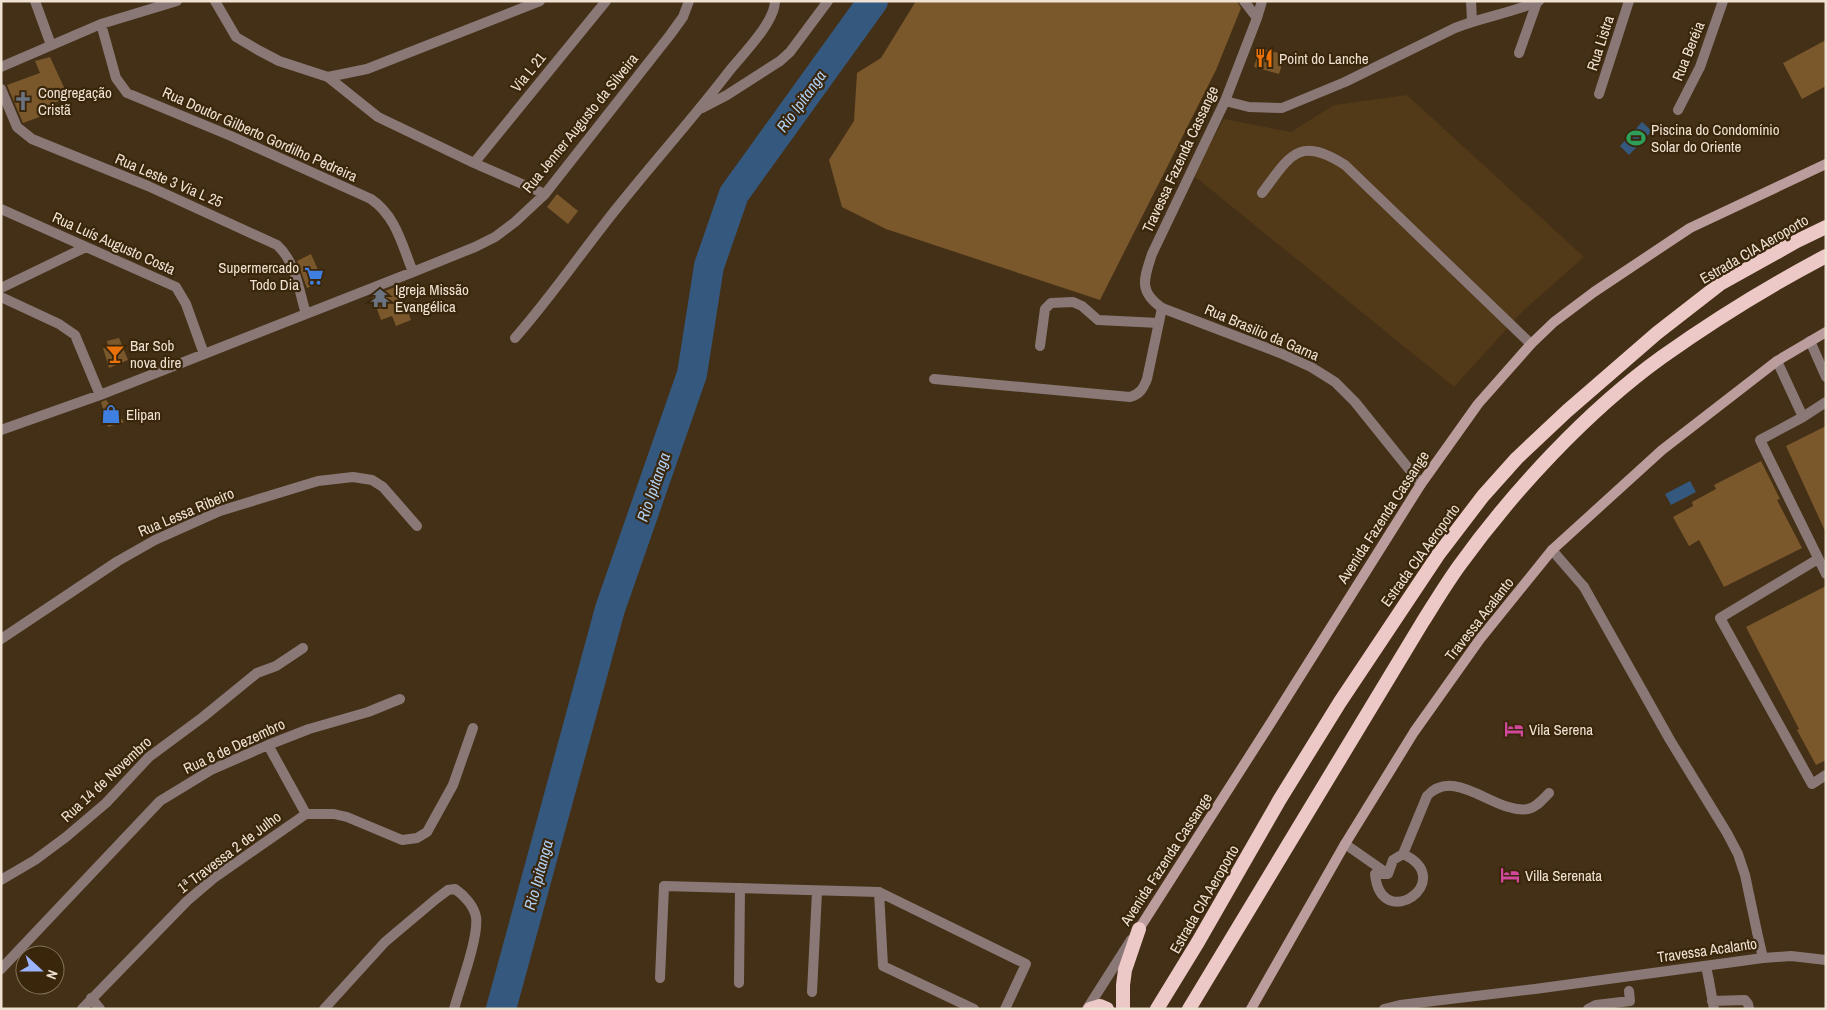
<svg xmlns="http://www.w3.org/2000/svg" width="1827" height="1010" font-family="'Archivo Narrow',sans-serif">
<rect width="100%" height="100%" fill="#443016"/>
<!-- built -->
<path fill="#523918" d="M1407,95l177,162 -61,54 -69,76 -261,-212 31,-56 67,13 43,-27z"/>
<!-- water -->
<path fill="#35587e" d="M1642,122l10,9 -23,24 -9,-9z
M1690,481l6,11 -25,13 -6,-11z"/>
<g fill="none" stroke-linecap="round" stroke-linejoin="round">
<!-- river -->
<path stroke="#35587e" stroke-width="30" d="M501,1009l109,-400 82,-235 17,-108 25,-72 139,-193"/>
</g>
<!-- building -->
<path fill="#7a582b" d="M916,1h321l4,7 -25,62 -116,230 -214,-71 -44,-22 -13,-47 25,-39 3,-48 24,-15z
M1826,40v46l-24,13 -19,-36z
M1260,48l25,7 -6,19 -25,-7z
M50,57l18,39 -29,15 3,5 -19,7 -16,-38 33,-12 -5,-12z
M557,194l21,17 -10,13 -21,-17z
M311,254l12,27 -16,7 -10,-27z
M398,286l13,34 -15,6 -4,-10 -11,4 -9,-24z
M119,338l9,22 -19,8 -6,-20 5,-2 -1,-5z
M106,400l18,22 -16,5 -7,-25z
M1826,426v107l-40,-87z
M1761,461l19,38 -3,1 25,48 -78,39 -25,-47 -10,6 -16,-29 20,-11 -1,-4 24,-13 -2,-4z
M1826,586v174l-10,5 -19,-35 2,-1 -53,-102z"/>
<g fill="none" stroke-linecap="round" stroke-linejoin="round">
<!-- service -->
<path stroke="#8a7877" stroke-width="10" d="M1244,1l13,17 5,-17
M1471,1l1,20
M1519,53l18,-51
M1599,94l30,-93
M1225,101l32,-83
M702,108l25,-13 53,-34 10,-9 38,-51
M1678,110l22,-43 23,-66
M1262,193c28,-37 36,-58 83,-28l186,179
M515,338c38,-43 70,-91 106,-135 36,-45 74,-87 109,-133 13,-16 45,-48 45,-69
M1040,346l5,-37 6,-6 22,-1 9,4 16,14 61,3
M934,379l196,18c10,-3 13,-8 17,-18l15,-71
M1584,587l86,153 57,93 11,21 7,21 12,57
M1345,844l43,30 5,-14 10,-6 24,-58c28,-31 69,19 101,13 9,-2 15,-10 21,-16
M1387,874h-12c6,61 84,6 28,-20
M879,892l147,72 -21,45
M660,978l4,-92 215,6 4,74 91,43
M1709,981l5,28
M739,983l1,-95
M812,992l5,-100
M1712,1001l33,-1 3,4 1,5
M1588,1009l8,-4 34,-4 -1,-10"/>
<!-- minor -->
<path stroke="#8a7877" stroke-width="10" d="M35,1l16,44
M215,1l21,36 22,13 21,11 49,16 50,40 96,46 71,31
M101,24l15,54 11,15 104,43 140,63c25,17 31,46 42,73
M1,67l100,-43 76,-23
M328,77l39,-8 173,-68
M1,89l16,38 15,12 116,47 129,59c19,17 22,46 29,69
M474,163l132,-162
M1,209l175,78 10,17 18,50
M1,288l85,-41
M1,297l58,27 16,11 25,60
M1810,341l16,36
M1777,361l26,56
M1826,402l-23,15 -43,23 66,134
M1,430l99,-35 313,-123 62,-25 20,-10 20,-15 30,-28 125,-159 13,-18 6,-16
M1421,484l-66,-82 -20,-20 -24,-15 -31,-14 -118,-45c-24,-17 -18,-29 -10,-54l73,-153 24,6 33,1 63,-26 110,-54c27,-11 57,-15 84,-27
M1552,550l32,37
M1818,559l-98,59 92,166 14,-9
M1,639l117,-78 37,-21 65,-29 98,-30 35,-4 19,3 11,7 34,39
M268,745l38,69
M1,880l34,-20 31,-23 40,-34 43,-46 54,-40 54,-44 19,-7 27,-18
M1757,932l6,26
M1706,966l3,15
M1,969l159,-168 51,-31 57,-25 41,-16 59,-17 32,-13
M91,998l9,11
M82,1009l105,-108 27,-23 92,-64h28l13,3 55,23 15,-2 10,-6 26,-47 20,-57
M324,1009l61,-67 51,-43 12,-9 7,-1c9,6 19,17 21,28 3,20 -16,70 -22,92"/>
<!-- tertiary -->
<path stroke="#8a7877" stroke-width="10" d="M1087,1009l44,-69
M1384,1009l16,-4 135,-16 228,-31 28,-2 35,4"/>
<!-- secondary -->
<path stroke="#ba9d9c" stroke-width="10" d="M1139,929l131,-205 151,-240 57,-80 53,-60 23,-22 40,-30 96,-64 136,-64
M1251,1009l94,-165 69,-112 66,-93 72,-89 110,-100 115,-89 49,-29"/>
<!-- trunk -->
<path stroke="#ecc8c6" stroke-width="14" d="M1090,1009l10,-3 7,3
M1123,1009v-24l2,-15 14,-41
M1157,1009l41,-67 82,-143 60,-97 98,-147 45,-59 34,-38 50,-47 90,-78 63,-49 77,-43 29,-14
M1189,1009l233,-386c12,-19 24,-39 37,-57 54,-75 128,-155 203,-209 52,-37 107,-71 164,-101"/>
</g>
<!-- icons -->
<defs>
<g id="restaurant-bare" transform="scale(1.5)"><path d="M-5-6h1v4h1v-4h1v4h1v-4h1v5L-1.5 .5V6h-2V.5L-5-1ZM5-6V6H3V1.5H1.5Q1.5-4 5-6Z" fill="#e8710a" stroke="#3a260b" stroke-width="2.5" paint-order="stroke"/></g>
<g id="church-bare" transform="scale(1.5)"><path d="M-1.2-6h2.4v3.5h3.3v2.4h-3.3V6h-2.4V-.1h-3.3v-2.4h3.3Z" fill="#6b7280" stroke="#3a260b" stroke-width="2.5" paint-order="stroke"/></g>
<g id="stadium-bare" transform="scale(1.5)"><path d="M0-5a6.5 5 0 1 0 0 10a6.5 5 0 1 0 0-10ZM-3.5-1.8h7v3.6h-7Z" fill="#2e9e5b" stroke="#3a260b" stroke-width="2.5" paint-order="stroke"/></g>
<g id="supermarket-bare" transform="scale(1.5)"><path d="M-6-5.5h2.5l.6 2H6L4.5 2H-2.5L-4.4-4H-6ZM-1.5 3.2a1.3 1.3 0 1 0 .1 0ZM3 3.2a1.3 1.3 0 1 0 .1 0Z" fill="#3f7fe0" stroke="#3a260b" stroke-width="2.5" paint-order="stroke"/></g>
<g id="temple-bare" transform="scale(1.5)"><path d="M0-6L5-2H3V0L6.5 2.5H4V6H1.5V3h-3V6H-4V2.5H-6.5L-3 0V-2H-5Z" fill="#6b7280" stroke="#3a260b" stroke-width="2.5" paint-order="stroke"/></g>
<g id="bar-bare" transform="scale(1.5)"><path d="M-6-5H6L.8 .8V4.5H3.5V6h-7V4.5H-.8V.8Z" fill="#e8710a" stroke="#3a260b" stroke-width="2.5" paint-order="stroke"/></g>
<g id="shop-bare" transform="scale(1.5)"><path d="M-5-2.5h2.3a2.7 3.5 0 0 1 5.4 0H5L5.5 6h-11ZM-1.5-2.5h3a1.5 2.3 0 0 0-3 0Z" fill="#3f7fe0" stroke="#3a260b" stroke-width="2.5" paint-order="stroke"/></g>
<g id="hotel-bare" transform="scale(1.5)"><path d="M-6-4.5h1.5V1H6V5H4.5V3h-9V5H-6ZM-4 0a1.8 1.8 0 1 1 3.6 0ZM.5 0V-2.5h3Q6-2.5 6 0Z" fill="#d1479c" stroke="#3a260b" stroke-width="2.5" paint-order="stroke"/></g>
</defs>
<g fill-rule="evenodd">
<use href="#restaurant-bare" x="1264" y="58"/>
<use href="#church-bare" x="23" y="101"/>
<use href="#stadium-bare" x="1636" y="138"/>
<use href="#supermarket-bare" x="314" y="276"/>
<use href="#temple-bare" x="380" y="298"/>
<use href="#bar-bare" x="115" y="354"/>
<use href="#shop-bare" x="111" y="414"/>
<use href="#hotel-bare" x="1514" y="729"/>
<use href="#hotel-bare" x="1510" y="875"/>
</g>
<g text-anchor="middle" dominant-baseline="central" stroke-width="4.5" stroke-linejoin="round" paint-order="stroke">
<!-- street labels -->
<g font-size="15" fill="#efe2d3" stroke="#3a260b">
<text transform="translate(1600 43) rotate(-72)">Rua Listra</text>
<text transform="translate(1688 51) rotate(-68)">Rua Beréia</text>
<text transform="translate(528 72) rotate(-51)">Via L 21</text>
<text transform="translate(580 123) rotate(-51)">Rua Jenner Augusto da Silveira</text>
<text transform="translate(260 134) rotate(24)">Rua Doutor Gilberto Gordilho Pedreira</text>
<text transform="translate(1180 159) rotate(-65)">Travessa Fazenda Cassange</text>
<text transform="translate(169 180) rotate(23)">Rua Leste 3 Via L 25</text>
<text transform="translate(114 243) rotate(24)">Rua Luís Augusto Costa</text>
<text transform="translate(1754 249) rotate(-30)">Estrada CIA Aeroporto</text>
<text transform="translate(1262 332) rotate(23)">Rua Brasilio da Garna</text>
<text transform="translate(186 512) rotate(-23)">Rua Lessa Ribeiro</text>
<text transform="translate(1383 517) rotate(-57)">Avenida Fazenda Cassange</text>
<text transform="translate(1420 555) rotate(-54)">Estrada CIA Aeroporto</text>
<text transform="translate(1479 619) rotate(-52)">Travessa Acalanto</text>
<text transform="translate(234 746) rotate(-25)">Rua 8 de Dezembro</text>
<text transform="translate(106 779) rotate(-43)">Rua 14 de Novembro</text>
<text transform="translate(229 852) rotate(-37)">1ª Travessa 2 de Julho</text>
<text transform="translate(1166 859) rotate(-57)">Avenida Fazenda Cassange</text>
<text transform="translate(1204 899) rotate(-60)">Estrada CIA Aeroporto</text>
<text transform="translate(1707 950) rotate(-8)">Travessa Acalanto</text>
</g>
<!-- poi labels -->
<g font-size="15" fill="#efe2d3" stroke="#3a260b" text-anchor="start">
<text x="1279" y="58">Point do Lanche</text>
<text x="38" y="92">Congregação<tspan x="38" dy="17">Cristã</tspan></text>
<text x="1651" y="129">Piscina do Condomínio<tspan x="1651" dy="17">Solar do Oriente</tspan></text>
<text x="299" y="267" text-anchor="end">Supermercado<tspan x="299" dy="17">Todo Dia</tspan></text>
<text x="395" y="289">Igreja Missão<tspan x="395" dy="17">Evangélica</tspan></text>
<text x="130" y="345">Bar Sob<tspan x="130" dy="17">nova dire</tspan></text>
<text x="126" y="414">Elipan</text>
<text x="1529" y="729">Vila Serena</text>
<text x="1525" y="875">Villa Serenata</text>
</g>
<!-- water labels -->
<g font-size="16" font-style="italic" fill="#afd0f5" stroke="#3a260b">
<text transform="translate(801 101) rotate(-54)">Rio Ipitanga</text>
<text transform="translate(653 487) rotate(-71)">Rio Ipitanga</text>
<text transform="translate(538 875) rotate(-75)">Rio Ipitanga</text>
</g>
</g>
<!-- border -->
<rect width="1827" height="1010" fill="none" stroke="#efe2d3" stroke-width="5"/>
<!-- north arrow -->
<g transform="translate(40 970) rotate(111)"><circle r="24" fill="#3a260b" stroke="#82715b"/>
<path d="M0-4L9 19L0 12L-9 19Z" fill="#9cb4fd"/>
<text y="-8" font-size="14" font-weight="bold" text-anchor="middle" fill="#efe2d3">N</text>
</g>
</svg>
